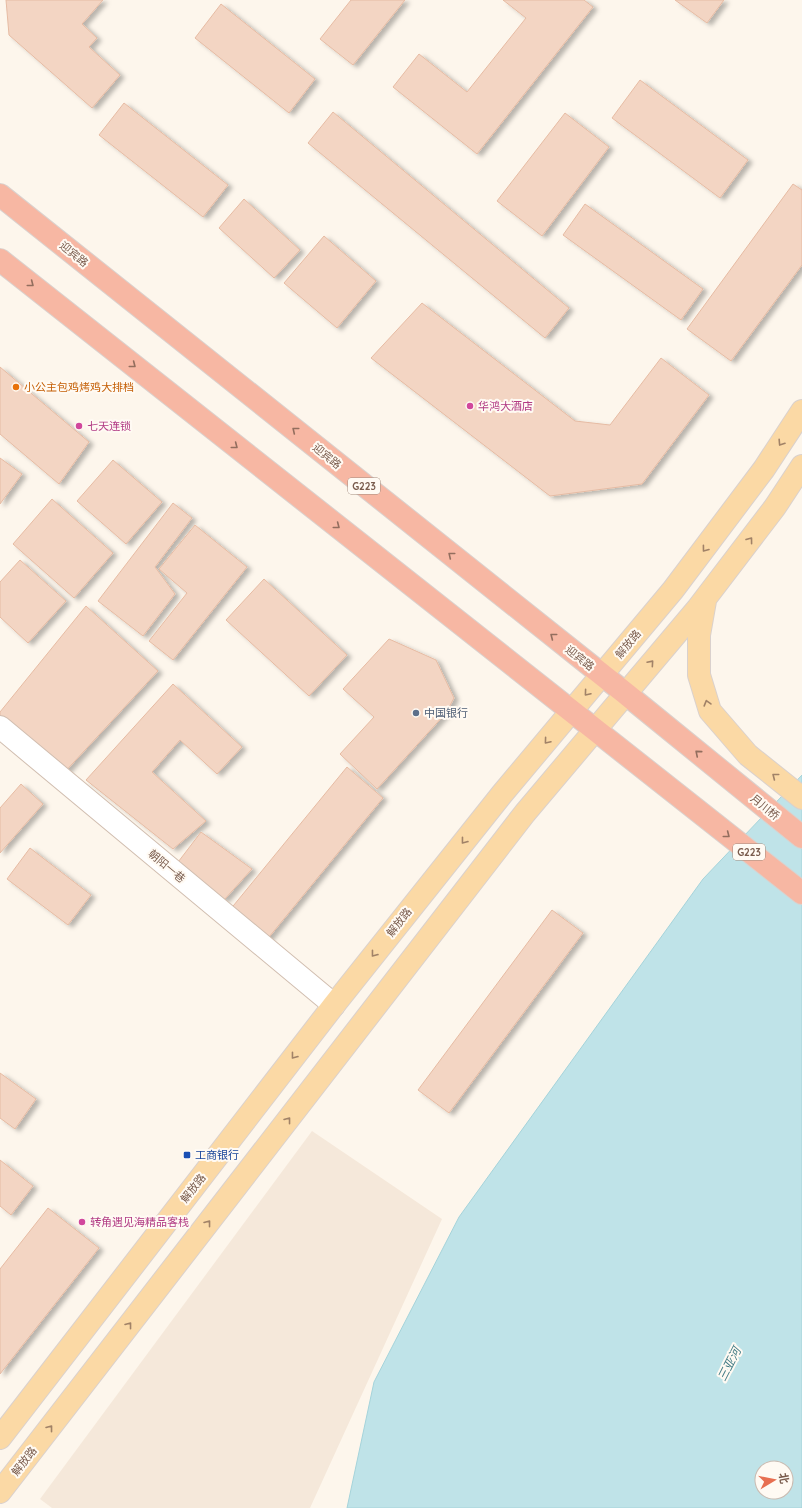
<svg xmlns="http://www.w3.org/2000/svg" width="802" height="1508" font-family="Quicksand,'Noto Sans SC',sans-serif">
<defs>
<filter id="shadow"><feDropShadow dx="4.5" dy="2.5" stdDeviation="2" flood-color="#0004"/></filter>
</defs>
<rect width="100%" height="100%" fill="#fdf6ec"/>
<!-- residential -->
<path fill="#f5e8da" d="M312,1131l130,88 -132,289h-258l-12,-9z"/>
<!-- water -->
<path fill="#bfe3e8" stroke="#a5d3da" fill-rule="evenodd" d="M802,775v733h-455l27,-126 85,-165 244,-338zM762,1468h24v24h-24z"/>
<!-- building -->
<path fill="#f3d5c3" stroke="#e6bba3" filter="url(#shadow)" d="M6,0h97l-21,24 15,14 -8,9 31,28 -28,33 -83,-73z
M351,0h54l-52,65 -33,-26z
M503,0h81l9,7 -116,147 -84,-67 26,-33 48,38 59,-74z
M675,0h49l-17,23z
M221,4l94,75 -26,34 -94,-75z
M640,80l108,80 -28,38 -108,-80z
M124,103l104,82 -25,32 -104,-82z
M333,112l236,196 -24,30 -237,-195z
M565,113l44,34 -67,89 -45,-35z
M793,184l9,6v75l-71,96 -44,-32z
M244,199l56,51 -26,28 -55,-50z
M585,204l118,85 -22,31 -118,-85z
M324,236l52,45 -39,47 -53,-45z
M422,303l153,118 35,4 51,-67 48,37 -67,89 -92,12 -179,-138z
M0,367l89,75 -30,42 -59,-50z
M0,458l22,16 -22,30z
M113,460l49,42 -36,42 -49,-43z
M52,499l61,54 -39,45 -61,-54z
M173,503l19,15 -37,49 20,27 -32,42 -45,-35z
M195,525l52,42 -74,93 -24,-19 38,-48 -28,-24z
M20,560l46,41 -38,42 -28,-26v-35z
M264,579l83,76 -38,41 -83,-76z
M86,606l72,65 -96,104 -62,-51v-12z
M389,639l47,21 18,38 -8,15 -69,76 -37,-35 34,-37 -31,-28z
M173,684l69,63 -25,27 -37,-34 -28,32 54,49 -33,28 -87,-69z
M347,767l36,31 -118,144 -36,-31z
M21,784l22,20 -43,49v-45z
M201,832l51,37 -28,31 -52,-30z
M30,848l61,47 -23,30 -61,-46z
M552,910l31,23 -134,180 -31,-23z
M0,1073l36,26 -21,30 -15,-11z
M0,1160l33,26 -22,29 -11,-9z
M48,1208l51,40 -99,126v-105z"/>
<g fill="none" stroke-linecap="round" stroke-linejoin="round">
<!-- minor casing -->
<g stroke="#d1beb0" stroke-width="24">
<path id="minor" d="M0,727l334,278"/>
</g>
<!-- major casing -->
<g stroke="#dad1cd" stroke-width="24">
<path id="major" d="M705,601l-6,34v40l11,36 38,44 54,43
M0,1438l334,-433 168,-211 171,-204 91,-121 38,-58
M0,1492l525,-679 173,-205 77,-101 27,-41"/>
</g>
<!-- highway casing -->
<g stroke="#dad1cd" stroke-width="24">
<path id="highway" d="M0,195l625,498 177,144
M0,260l802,633"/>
</g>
<!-- minor -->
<use href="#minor" stroke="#fff" stroke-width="22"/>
<!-- major -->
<use href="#major" stroke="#fbd9a5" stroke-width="22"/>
<!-- highway -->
<use href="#highway" stroke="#f7b7a3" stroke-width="22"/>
</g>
<!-- one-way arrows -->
<defs><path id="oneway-chevron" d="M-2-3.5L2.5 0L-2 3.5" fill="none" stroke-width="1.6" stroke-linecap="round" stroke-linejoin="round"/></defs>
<g stroke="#936e5e">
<use href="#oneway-chevron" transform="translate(31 284) rotate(38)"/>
<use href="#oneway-chevron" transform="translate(133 365) rotate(38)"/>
<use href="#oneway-chevron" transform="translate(295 430) rotate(-141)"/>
<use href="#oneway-chevron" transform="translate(235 446) rotate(38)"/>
<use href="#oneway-chevron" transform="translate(337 526) rotate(38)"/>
<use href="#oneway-chevron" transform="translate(451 555) rotate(-141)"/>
<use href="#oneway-chevron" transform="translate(553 636) rotate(-142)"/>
<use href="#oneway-chevron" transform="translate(698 753) rotate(-140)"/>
<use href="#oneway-chevron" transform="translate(727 835) rotate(38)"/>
</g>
<g stroke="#a18267">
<use href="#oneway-chevron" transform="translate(781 443) rotate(123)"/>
<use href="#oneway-chevron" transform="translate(750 540) rotate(-53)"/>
<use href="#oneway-chevron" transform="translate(705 549) rotate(127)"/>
<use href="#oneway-chevron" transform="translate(651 663) rotate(-49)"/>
<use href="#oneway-chevron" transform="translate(587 693) rotate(130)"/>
<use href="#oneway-chevron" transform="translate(707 703) rotate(-106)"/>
<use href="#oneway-chevron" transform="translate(547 741) rotate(130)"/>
<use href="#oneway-chevron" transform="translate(775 776) rotate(-142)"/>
<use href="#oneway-chevron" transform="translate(464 841) rotate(128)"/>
<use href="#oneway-chevron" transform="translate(374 954) rotate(128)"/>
<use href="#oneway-chevron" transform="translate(294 1056) rotate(128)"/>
<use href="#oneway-chevron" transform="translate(288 1120) rotate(-52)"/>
<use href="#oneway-chevron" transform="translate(208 1223) rotate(-52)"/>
<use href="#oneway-chevron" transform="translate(129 1325) rotate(-52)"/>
<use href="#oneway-chevron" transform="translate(50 1428) rotate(-52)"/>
</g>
<!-- markers -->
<circle fill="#e8710a" stroke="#fffaf3" stroke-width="1.5" cx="16" cy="387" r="4"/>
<g fill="#d1479c" stroke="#fffaf3" stroke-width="1.5">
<circle cx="470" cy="406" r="4"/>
<circle cx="79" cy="426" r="4"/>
<circle cx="82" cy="1222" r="4"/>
</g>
<circle fill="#5c6f8a" stroke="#fffaf3" stroke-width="1.5" cx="416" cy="713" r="4"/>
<rect fill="#1a4fb4" stroke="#fffaf3" stroke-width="1.5" x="183" y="1151" width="8" height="8" rx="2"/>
<g text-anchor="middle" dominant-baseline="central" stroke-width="4" stroke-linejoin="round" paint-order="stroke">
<!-- shield labels -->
<g fill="#fffaf3" stroke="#a28b7f" stroke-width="1">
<rect x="348" y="478" width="32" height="16" rx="3"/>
<rect x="733" y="844" width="32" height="16" rx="3"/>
</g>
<g font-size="10" font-weight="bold" fill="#7a5c4d">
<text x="364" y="486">G223</text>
<text x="749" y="852">G223</text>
</g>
<!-- street labels -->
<g font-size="11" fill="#7a5c4d" stroke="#fffaf3">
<text transform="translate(74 254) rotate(39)">迎宾路</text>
<text transform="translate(327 456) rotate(39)">迎宾路</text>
<text transform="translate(628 644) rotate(-50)">解放路</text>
<text transform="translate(580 658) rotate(38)">迎宾路</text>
<text transform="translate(765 807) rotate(39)">月川桥</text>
<text transform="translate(167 866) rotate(40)">朝阳一巷</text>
<text transform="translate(399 922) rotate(-52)">解放路</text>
<text transform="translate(193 1188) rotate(-52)">解放路</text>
<text transform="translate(24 1461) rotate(-52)">解放路</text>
</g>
<!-- food labels -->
<g font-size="11" fill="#c56008" stroke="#fffaf3" text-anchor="start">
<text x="24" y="387">小公主包鸡烤鸡大排档</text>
</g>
<!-- hotel labels -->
<g font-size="11" fill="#b23c85" stroke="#fffaf3" text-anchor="start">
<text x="478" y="406">华鸿大酒店</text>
<text x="87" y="426">七天连锁</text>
<text x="90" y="1222">转角遇见海精品客栈</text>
</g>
<!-- service labels -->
<g font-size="11" fill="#4e5e75" stroke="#fffaf3" text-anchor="start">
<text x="424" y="713">中国银行</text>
</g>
<!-- transit labels -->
<g font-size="11" fill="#164399" stroke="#fffaf3" text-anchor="start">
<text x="195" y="1155">工商银行</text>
</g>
<!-- water labels -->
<g font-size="12" font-style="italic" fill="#437c86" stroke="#fffaf3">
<text transform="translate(729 1364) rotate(-63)">三亚河</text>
</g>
</g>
<!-- north arrow -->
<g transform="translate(774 1480) rotate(80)"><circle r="19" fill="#fffaf3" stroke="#cabbb1"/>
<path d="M0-3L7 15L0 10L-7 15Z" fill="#e76f51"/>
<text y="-6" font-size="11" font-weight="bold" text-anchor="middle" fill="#7a5c4d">北</text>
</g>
</svg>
